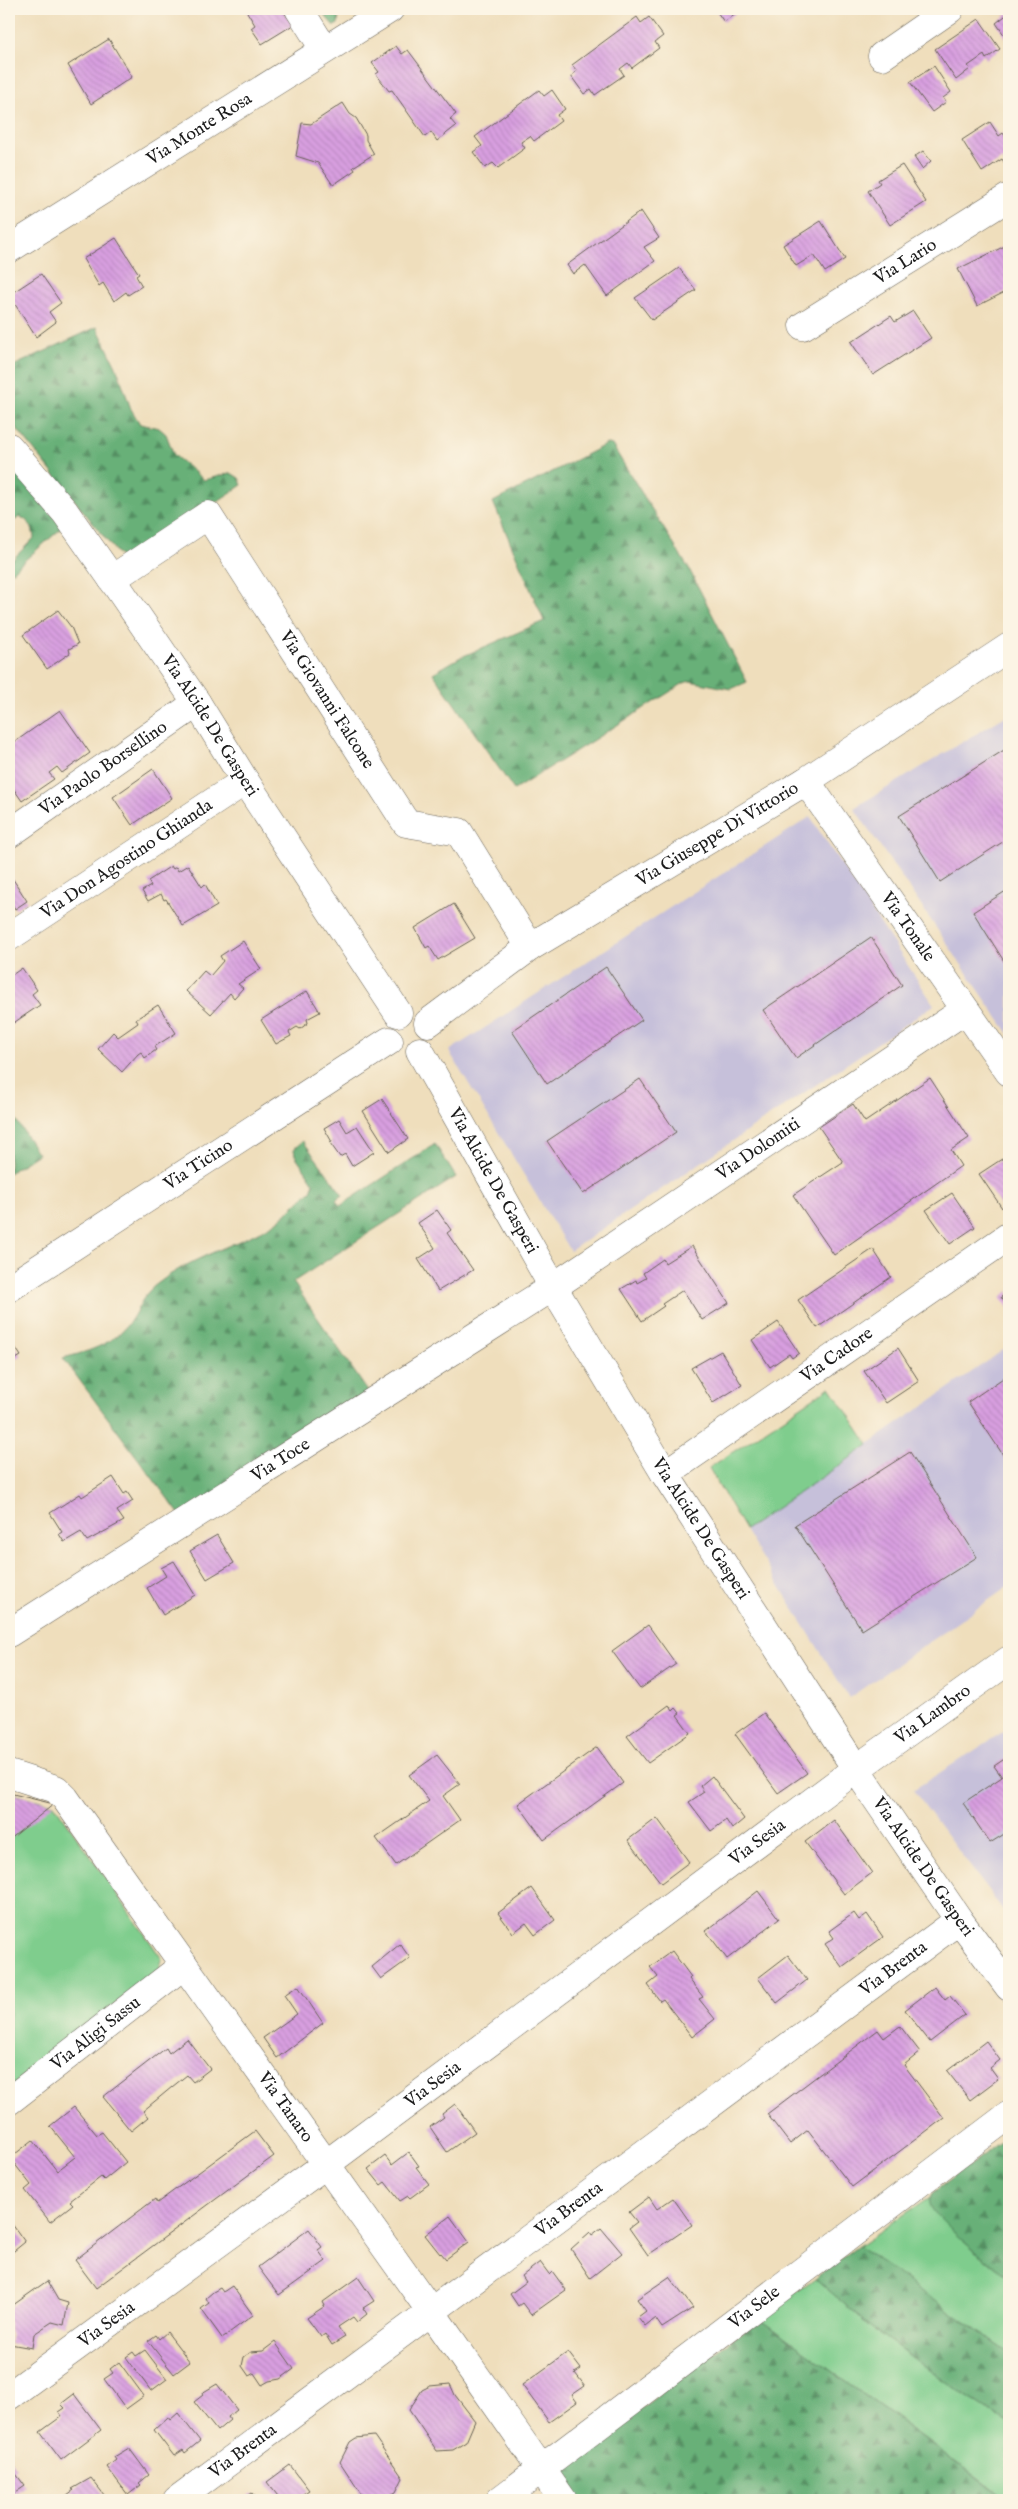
<svg xmlns="http://www.w3.org/2000/svg" width="1018" height="2509" font-family="'IM FELL English',serif">
<defs>
<pattern id="forest-firs" width="22" height="20" patternUnits="userSpaceOnUse" patternTransform="scale(1.25)"><rect width="22" height="20" fill="#67b078"/><path d="M5 1l3.5 6h-7zM16 11l3.5 6h-7z" fill="#548e62"/></pattern>
<pattern id="building-back-hatch" width="6" height="6" patternUnits="userSpaceOnUse" patternTransform="scale(1.25)"><rect width="6" height="6" fill="#d89fe0"/><path d="M-1 5l2 2M0 0l6 6M5-1l2 2" fill="none" stroke="#b988c0"/></pattern>
</defs>
<rect width="100%" height="100%" fill="#fcf5e5"/>
<filter id="ink" filterUnits="userSpaceOnUse"><feTurbulence type="fractalNoise" baseFrequency=".02" numOctaves="2"/><feDisplacementMap in="SourceGraphic" scale="10" xChannelSelector="R" yChannelSelector="G"/><feConvolveMatrix kernelMatrix="1 2 1 2 8 2 1 2 1" color-interpolation-filters="sRGB"/></filter>
<filter id="wash" filterUnits="userSpaceOnUse"><feTurbulence type="fractalNoise" baseFrequency=".0096" numOctaves="4" result="noise"/><feDisplacementMap in="SourceGraphic" scale="20" xChannelSelector="R" yChannelSelector="G"/><feGaussianBlur stdDeviation="1.12" result="paint"/><feColorMatrix in="noise" values="0 0 0 0 0 0 0 0 0 0 0 0 0 0 0 0 0 1.4 0 .05"/><feComposite in="paint" operator="in"/></filter>
<g filter="url(#wash)">
<rect width="100%" height="100%" fill="#efdebc"/>
<!-- industrial -->
<path fill="#c6c0da" d="M1009,714v320l-155,-226z
M810,817l124,188 -364,246 -121,-200z
M1009,1346v240l-160,112 -104,-168z
M1009,1728v190l-96,-128z"/>
<!-- green -->
<path fill="#7fcd8d" stroke="#4e7454" d="M830,1387l39,58 -124,85 -36,-62z
M9,1793l45,11 108,155 -2,10 -151,119z
M930,2197c0,21 61,68 79,81v75l-151,-107z
M815,2278l54,48 85,62 55,36v76l-249,-181z"/>
<!-- forest -->
<path fill="url(#forest-firs)" stroke="#42664a" d="M319,9h28l-8,5 -1,10 -4,2z
M97,327l19,39 15,43 9,15 19,4 7,6 8,21 30,25 27,-7 8,5 3,7 -117,78 -116,-144v-51z
M607,444l5,1 77,124 58,113 -16,7 -41,-8 -6,2 -170,107 -81,-117 26,-15 85,-37 -51,-119z
M9,463l54,64 -54,47v-11l25,-25c-1,-10 -4,-17 -14,-21l-11,7z
M9,1109l29,45 -29,19z
M303,1141l40,54 -7,5 4,6 95,-62 21,33 -163,105 78,114 -191,119 -117,-157c28,-7 54,-15 70,-41 8,-13 11,-24 24,-33 32,-26 75,-37 111,-57 18,-9 27,-25 43,-36l3,-8 -19,-28 -1,-6z
M1009,2136v142c-15,-11 -76,-59 -79,-74 -1,-4 0,-8 2,-11z
M858,2246l151,107v71l-55,-36 -85,-62 -54,-48z
M760,2319l248,181h-440l-10,-22 2,-9z"/>
<g id="blocks">
<!-- building -->
<path fill="url(#building-back-hatch)" d="M250,9h32l11,16 -31,19 -11,-16 4,-3 -8,-13z
M715,9h26l-17,13z
M1009,13v29l-13,-19z
M637,17l4,6 8,-6 14,19 -8,6 4,6 -27,20 -4,-5 -8,6 4,6 -29,20 -4,-6 -7,5 -13,-18 6,-5 -5,-6z
M979,19l21,30 -14,10 -2,-4 -16,11 2,3 -14,11 -21,-31z
M109,39l23,38 -41,27 -23,-39z
M396,46l6,8 6,-4 48,64 -6,5 6,7 -19,15 -6,-9 -6,5 -33,-47 -3,1 -13,-17 3,-2 -7,-9z
M934,66l17,26 -8,6 3,4 -14,10 -22,-30z
M539,90l5,6 8,-6 13,19 -8,6 4,6 -27,20 -4,-5 -9,6 4,6 -27,20 -5,-5 -8,5 -12,-16 9,-6 -7,-9z
M343,103l7,11 6,4 10,17v5l8,14 -21,13 2,3 -22,15 -15,-22 -22,-7 6,-33 9,1z
M990,122l9,14 4,-3 6,9v21l-3,2 -4,-6 -20,13 -20,-32z
M923,151l8,10 -9,8 -8,-12z
M902,165l24,37 -36,23 -22,-34 12,-8 -2,-3z
M641,211l18,27 -15,9 11,14 -48,35 -22,-31 -12,9 -6,-9z
M821,221l24,38 -20,13 -11,-17 -18,11 -13,-21z
M116,238l23,36 -3,2 6,10 -14,9 -2,-3 -12,9 -11,-18 -4,3 -16,-27z
M1009,244v46l-32,16 -19,-37z
M679,268l17,22 -44,30 -17,-22z
M41,274l20,29 -12,9 7,10 -20,15 -27,-42z
M913,311l18,27 -58,37 -22,-33 40,-26 4,6z
M58,610l13,17 7,17 -9,5 1,4 -23,16 -24,-34z
M60,710l30,43 -28,20 -5,-6 -8,6 5,6 -32,22 -13,-19v-36z
M1009,747v91l-69,44 -41,-66z
M153,769l19,29 -40,27 -19,-28z
M188,865l14,22 3,-3 12,22 -34,20 -17,-27 -2,1 -3,-6 -13,7 -6,-10 9,-5 -3,-5 23,-15 2,3 3,-2 2,4z
M9,873l18,28 -12,8 -6,-10z
M1009,889v80l-36,-57z
M454,904l21,34 -37,22 -9,-14 -3,2 -11,-20z
M871,937l31,48 -106,73 -33,-48z
M243,941l18,28 -23,15 5,4 -9,10 -4,-5 -19,21 -25,-23 18,-20 6,5 13,-15 -3,-5z
M606,967l36,53 -95,64 -35,-53z
M22,968l15,22 -5,4 8,11 -31,21v-49z
M307,991l13,21 -13,7 1,4 -8,6 -3,-2 -8,5 2,4 -15,8 -15,-24z
M158,1005l18,28 -22,14 2,3 -11,8 -4,-6 -3,2 -16,18 -24,-23 15,-17 5,5 20,-14 -2,-4z
M930,1078l39,60 -18,12 10,16 -127,89 -41,-60 50,-33 -24,-35 34,-23 12,18z
M640,1079l36,53 -93,62 -36,-53z
M382,1099l26,40 -19,13 -26,-41z
M339,1119l8,13 10,-6 17,26 -22,14 -7,-12 -5,3 -10,-14 2,-1 -8,-14z
M1008,1155l1,48 -7,5 -23,-34z
M952,1193l23,34 -25,17 -24,-34z
M437,1210l14,20 -4,3 26,37 -35,21 -20,-32 17,-11 -17,-25z
M692,1246l37,57 -27,17 -19,-30 -21,14 2,2 -22,15 -21,-32 15,-9 1,3 9,-5 -3,-5 20,-14 2,4z
M873,1249l18,28 -74,51 -19,-28z
M1009,1291v18l-8,-12z
M778,1322l21,31 -7,5 -3,-4 -19,13 -18,-27z
M9,1338l12,18 -12,7z
M898,1348l21,33 -33,22 -22,-32z
M721,1351l21,34 -29,18 -22,-35z
M1009,1374v90l-41,-62z
M910,1452l67,105 -115,73 -67,-105z
M113,1477l11,17 3,-2 6,9 -16,10 7,10 -37,20 -6,-9 -17,10 -5,-8 3,-2 -12,-19 30,-19 2,3z
M217,1535l17,28 -27,16 -17,-28z
M174,1561l21,34 -32,20 -16,-27 19,-12 -5,-8z
M648,1625l28,39 -36,25 -28,-38z
M669,1705l4,6 3,-3 4,5 -3,2 13,18 -42,30 -21,-27z
M764,1713l43,60 -29,20 -43,-59z
M597,1747l26,36 -79,57 -26,-36z
M437,1755l23,29 -17,12 17,24 -64,45 -20,-27 53,-37 -20,-26z
M1009,1756v75l-19,12 -27,-40 39,-26 -8,-11z
M712,1776l32,43 -12,10 -6,-9 -15,11 -22,-29 15,-10 -4,-6z
M9,1793l45,11 -45,36z
M657,1818l32,44 -28,21 -33,-43z
M834,1820l38,53 -28,21 -39,-52z
M532,1888l23,32 -20,15 -9,-12 -13,10 -15,-20z
M758,1891l21,28 -52,40 -21,-28z
M854,1913l5,7 8,-6 16,23 -41,30 -17,-23 9,-6 -5,-7z
M400,1944l10,14 -29,21 -9,-12z
M672,1951l19,26 -2,2 14,18 -4,2 16,20 -23,18 -29,-38 -3,2 -12,-16 10,-8 -8,-10z
M788,1955l19,25 -30,23 -19,-25z
M298,1986l25,37 -46,35 -14,-20 34,-24 -13,-19z
M935,1987l10,13 5,-4 15,19 -35,27 -25,-32z
M900,2026l20,26 -16,13 40,53 -92,69 -44,-57 -18,14 -23,-30 111,-84 6,8z
M187,2039l23,30 -17,13 -6,-7 -15,12 -29,24 5,6 -17,14 -28,-34 63,-49 3,5z
M986,2041l14,19 -10,8 8,11 -28,21 -23,-29z
M455,2104l20,28 -28,20 -17,-25 14,-10 -2,-3z
M74,2107l23,28 5,-3 24,30 -22,18 -3,-3 -31,24 3,3 -23,18 -25,-32 6,-5 -21,-27 23,-18 24,31 18,-14 -25,-31z
M255,2131l19,25 -178,132 -21,-28 80,-61 2,4z
M409,2152l10,14 -3,1 13,17 -19,14 -2,-2 -8,5 -15,-19 -4,3 -13,-16 17,-13 7,9z
M649,2197l8,12 16,-11 19,27 -44,30 -19,-27 8,-6 -8,-10z
M450,2216l19,26 -23,17 -5,-6 -1,1 -15,-19z
M9,2220l16,22 -16,13z
M601,2228l21,25 -32,25 -19,-29 19,-17 2,3z
M309,2229l13,18 -4,3 8,11 -47,34 -21,-28z
M540,2262l9,12 3,-3 14,19 -35,25 -9,-12 -4,3 -8,-12 16,-12 -4,-6z
M358,2277l16,24 -11,7 4,6 -10,8 -4,-5 -15,10 7,10 -13,8 -7,-11 -4,3 -14,-19 18,-12 -2,-4z
M669,2277l24,31 -31,20 -7,-10 -10,8 -7,-9 8,-6 -9,-12z
M47,2281l11,19 10,3 -4,22 -12,-3 -18,12 -2,14 -22,-4 2,-9 -3,-4v-23z
M232,2286l21,29 -31,23 -21,-29 8,-6 -3,-5 7,-6 7,-4 3,4z
M167,2332l23,30 -16,12 -26,-33 8,-6 3,4z
M275,2342l19,27 -14,10 -11,2 -7,4 -8,-12 -5,3 -7,-10 2,-9 7,-5 12,-1z
M145,2350l22,29 -16,12 -25,-34 7,-5 3,4z
M568,2352l13,17 -6,4 10,13 -13,9 5,7 -28,20 -27,-37z
M119,2362l25,34 -18,13 -22,-30 9,-6 -3,-4z
M217,2384l20,26 -9,7 2,3 -13,11 -23,-29 9,-7 -1,-2z
M450,2384l5,11 20,26 -9,21 -13,8 -16,1 -28,-41 13,-20 8,-4z
M74,2394l27,36 -40,30 -21,-28 22,-16 -3,-4 6,-4 -4,-4z
M178,2413l22,28 -15,12 -2,-3 -9,6 -20,-26 14,-13 2,3z
M374,2436l29,42 -7,14 -11,6 -20,2 -25,-38 10,-20 6,-4z
M129,2448l20,27 -10,8 2,2 -13,10 -21,-28 9,-7 -2,-3z
M9,2458l7,10 -3,2 12,16 -13,9 2,3 -3,2h-2z
M290,2465l19,25 -15,10 -3,-2 -10,2 -14,-18z
M91,2478l17,22h-38l-3,-5 7,-5 -2,-1z
M252,2493l6,7h-16z"/>
</g>
</g>
<g filter="url(#ink)">
<use href="#blocks" fill-opacity="0" stroke="#666054" stroke-width="1"/>
<g fill="none" stroke-linecap="round" stroke-linejoin="round">
<!-- minor casing -->
<g stroke="#666054" stroke-width="29">
<g id="minor">
<path d="M299,9l25,40"/>
<path d="M882,56l68,-47"/>
<path id="s1" d="M9,249l381,-240"/>
<path id="s2" d="M803,326l206,-129"/>
<path id="s3" d="M9,447l56,65 47,67 85,124 48,78 153,232"/>
<path id="s4" d="M112,579l96,-64 198,308 53,9 71,115"/>
<path id="s5" d="M806,781l203,291"/>
<path id="s6" d="M9,834l188,-131"/>
<path id="s7" d="M9,937l236,-156"/>
<path id="s8" d="M428,1023l102,-76 276,-166 203,-134"/>
<path id="s9" d="M420,1051l133,236 112,187 191,295 103,151 50,67"/>
<path id="s10" d="M9,1288l380,-247"/>
<path id="s11" d="M665,1474l344,-238"/>
<path id="s12" d="M9,1633l544,-346 412,-277"/>
<path id="s13" d="M9,1774l47,15 9,9 367,515 131,187"/>
<path id="s14" d="M9,2101l175,-136"/>
<path id="s15" d="M9,2396l316,-231 531,-396 153,-109"/>
<path id="s16" d="M177,2500l782,-580"/>
<path id="s17" d="M500,2500l509,-385"/>
</g>
</g>
<!-- minor -->
<use href="#minor" stroke="#fff" stroke-width="28"/>
</g>
</g>
<g text-anchor="middle" dominant-baseline="central" stroke-width="4" stroke-linejoin="round" paint-order="stroke">
<!-- street labels -->
<g font-size="18" fill="#1c1c1c" stroke="#fcf5e5">
<text stroke="none"><textPath href="#s1" startOffset="225">Via Monte Rosa</textPath></text>
<text stroke="none"><textPath href="#s2" startOffset="121">Via Lario</textPath></text>
<text stroke="none"><textPath href="#s4" startOffset="335">Via Giovanni Falcone</textPath></text>
<text stroke="none"><textPath href="#s3" startOffset="344">Via Alcide De Gasperi</textPath></text>
<text stroke="none"><textPath href="#s6" startOffset="115">Via Paolo Borsellino</textPath></text>
<text stroke="none"><textPath href="#s8" startOffset="346">Via Giuseppe Di Vittorio</textPath></text>
<text stroke="none"><textPath href="#s7" startOffset="141">Via Don Agostino Ghianda</textPath></text>
<text stroke="none"><textPath href="#s5" startOffset="178">Via Tonale</textPath></text>
<text stroke="none"><textPath href="#s12" startOffset="892">Via Dolomiti</textPath></text>
<text stroke="none"><textPath href="#s10" startOffset="226">Via Ticino</textPath></text>
<text stroke="none"><textPath href="#s9" startOffset="149">Via Alcide De Gasperi</textPath></text>
<text stroke="none"><textPath href="#s11" startOffset="209">Via Cadore</textPath></text>
<text stroke="none"><textPath href="#s12" startOffset="322">Via Toce</textPath></text>
<text stroke="none"><textPath href="#s9" startOffset="554">Via Alcide De Gasperi</textPath></text>
<text stroke="none"><textPath href="#s15" startOffset="1148">Via Lambro</textPath></text>
<text stroke="none"><textPath href="#s15" startOffset="931">Via Sesia</textPath></text>
<text stroke="none"><textPath href="#s9" startOffset="959">Via Alcide De Gasperi</textPath></text>
<text stroke="none"><textPath href="#s16" startOffset="892">Via Brenta</textPath></text>
<text stroke="none"><textPath href="#s14" startOffset="110">Via Aligi Sassu</textPath></text>
<text stroke="none"><textPath href="#s15" startOffset="526">Via Sesia</textPath></text>
<text stroke="none"><textPath href="#s13" startOffset="442">Via Tanaro</textPath></text>
<text stroke="none"><textPath href="#s16" startOffset="488">Via Brenta</textPath></text>
<text stroke="none"><textPath href="#s17" startOffset="319">Via Sele</textPath></text>
<text stroke="none"><textPath href="#s15" startOffset="121">Via Sesia</textPath></text>
<text stroke="none"><textPath href="#s16" startOffset="82">Via Brenta</textPath></text>
</g>
</g>
<!-- margin -->
<rect width="1018" height="2509" fill="none" stroke="#fcf5e5" stroke-width="30"/>
</svg>
